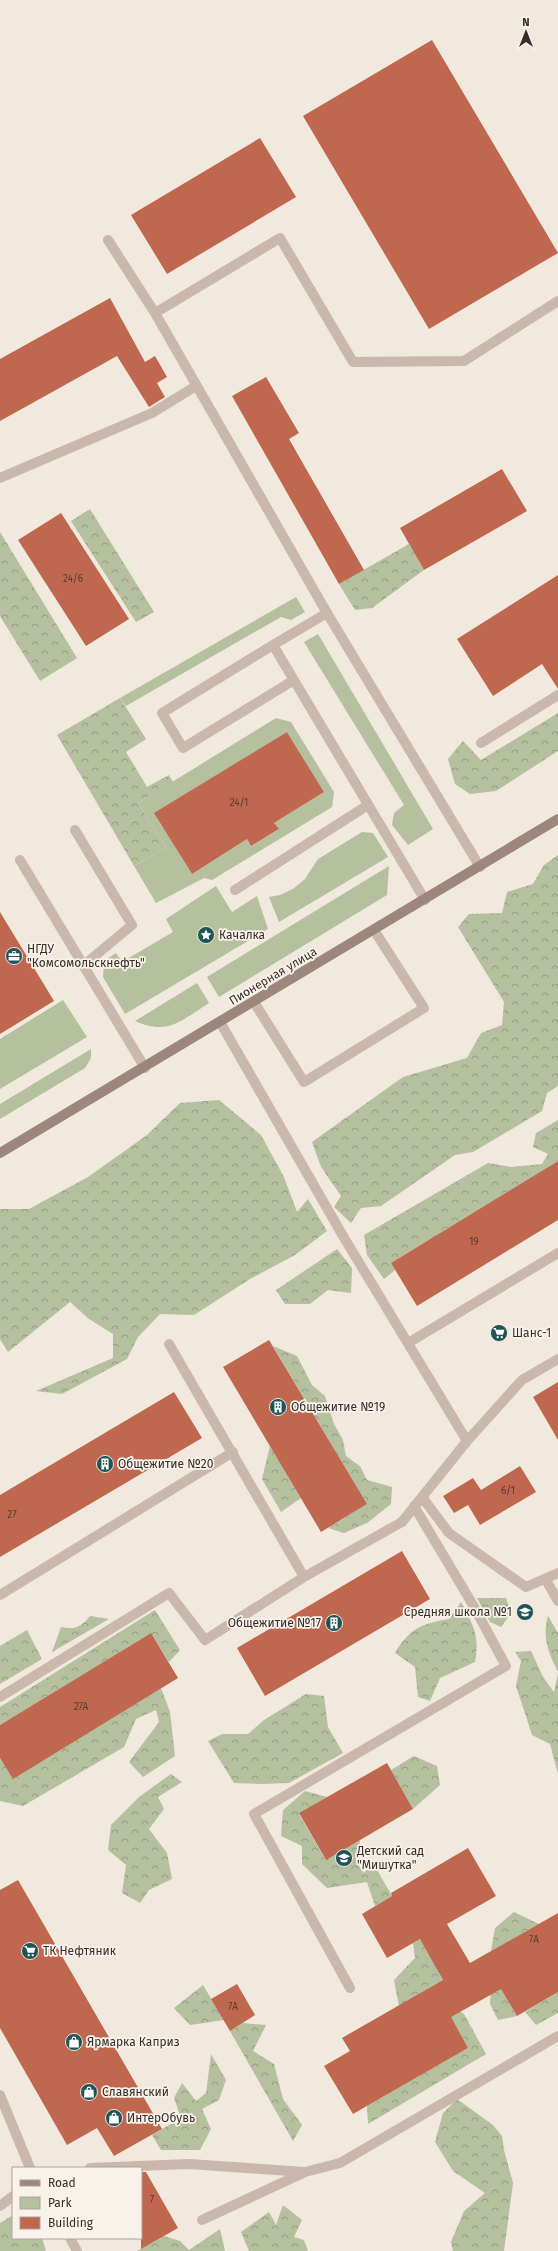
<svg xmlns="http://www.w3.org/2000/svg" width="558" height="2251" font-family="'Fira Sans',sans-serif">
<defs>
<pattern id="forest-crowns" width="20" height="18" patternUnits="userSpaceOnUse"><rect width="20" height="18" fill="#b5c09f"/><path d="M2 6a3 3 0 1 1 6 0M12 15a3 3 0 1 1 6 0" fill="none" stroke="#949c82"/></pattern>
</defs>
<rect width="100%" height="100%" fill="#f1e8de"/>
<!-- green -->
<path fill="#b5c09f" fill-rule="evenodd" d="M296,597l9,15 -14,8 -10,-3 -155,89 -6,-8z
M318,634l115,195 -25,16 -16,-20 2,-12 10,-8 -100,-163z
M276,718l15,4 43,70 -2,15 -120,73 -8,-2 -48,25 -22,-37 32,-19 -28,-44zM287,732l37,60 -50,31 4,7 -27,16 -4,-7 -55,35 -37,-60z
M362,832l11,1 15,24 -109,65 -10,-25 11,-2 13,-6 12,-10 13,-20z
M389,866l-2,29 -168,102 -12,-20z
M216,886l16,26 25,-16 11,33 -143,85 -22,-37 1,-16 12,-8 6,9 51,-30 -7,-13z
M197,983l12,20c-27,17 -41,33 -74,18z
M63,1000l24,37 -87,52v-50z
M91,1049v9l-6,10 -85,51v-15z"/>
<!-- forest -->
<path fill="url(#forest-crowns)" d="M90,509l64,103 -18,10 -65,-101z
M0,532l77,126 -37,23 -40,-65z
M409,544l15,26 -52,38 -17,2 -16,-26z
M120,698l26,41 -20,13 21,35 22,-12 4,7 -35,21 28,44 -32,19 -77,-131z
M558,713v38l-62,40 -26,3 -15,-10 -7,-25 15,-18 18,19z
M558,855v231l-11,7 -5,18 -69,41 -18,3 -74,51 -20,2 -10,15 -17,-16 7,-11 -20,-29 -9,-25 91,-65 64,-19 14,-25 21,-8 2,-23 -46,-75 11,-13 33,-1 5,-21 26,-8 11,-19z
M219,1100l42,35 23,42 13,35 11,-13 19,32 -32,24 -45,24 -56,36 -34,-1 -22,23 -11,22 -65,35 -26,-3 77,-33v-24l-24,-15 -19,-17 -62,50 -8,-13v-130h29l59,-32 59,-42 33,-32z
M558,1120v41l-167,102 4,7 -11,9 -17,-24 -3,-20 124,-72 23,4 31,-3 6,-10 -15,-7 3,-14z
M337,1249l15,19 -1,25 -23,-3 -18,14h-25l-9,-14z
M273,1346l24,10 15,29 13,11 9,28 9,16 3,16 14,10 7,14 25,7 -1,17 -24,19 -23,10 -16,-5 39,-24z
M270,1446l31,52 -20,14 -19,-33z
M477,1598h29l5,15 -10,14 -11,-5z
M461,1602c12,23 19,33 14,60l-35,16 -10,23 -12,-4 -3,-30 -20,-14c15,-25 26,-29 54,-34z
M155,1610l25,40 -11,12 -18,-29 -151,92v-18z
M90,1616l19,3 -57,33 9,-25c14,3 20,0 29,-11z
M548,1616l10,17v38c-10,-18 -16,-35 -10,-55z
M27,1630l15,29 -42,25v-38z
M531,1651l12,26 11,15 4,-19v101l-8,-30 -18,-9 -16,-49 5,-25 -6,-9z
M161,1688l9,24 5,44 -32,21 -14,-15 30,-40 -3,-12 -20,9 -12,28 -101,59 -23,-5v-43l13,20z
M306,1694l18,2 4,31 15,26 -54,30 -28,1 -27,-1 -26,-42 14,-7h26l16,-14z
M414,1756l23,10 3,19 -27,24 -22,-39z
M171,1774l11,8 -24,15 6,12 -15,20 18,24 5,26 -23,11 -9,13 -18,-10 4,-28 -18,-15 3,-25 28,-28z
M305,1791l22,6 -28,17 26,45 35,-19 -3,23 7,10 9,-10 19,33 -17,10 -8,-24 -40,6 -25,-24v-18l-21,-10 2,-26z
M514,1912l25,12 -48,27 4,-23z
M424,1937l17,30 -4,2 6,11 -44,26 -5,-26 21,-22 -2,-15z
M497,1982l20,34 -19,4 -8,-16 1,-19z
M203,1985l21,35 -34,5 -16,-17z
M558,1992v21l-22,12 -11,-13z
M451,2006l13,8 22,40 -118,70 -1,-18 101,-58 -22,-39z
M243,2023l23,2 -13,26 21,13 9,35 19,26 -9,16 -63,-110z
M211,2054l15,26 -7,20 -17,9 9,20 -11,21h-39l-9,-15 29,-17 -7,-20 8,-15 14,18 10,-8z
M457,2099l36,26 9,11 2,14 9,33 -9,68h-51l-2,-9 13,-31 21,-18 -32,-22 -18,-29 8,-29z
M283,2205l19,15 -8,17 10,3 4,11h-59l-8,-19 28,-20 7,13z
M13,2215v23h29l4,13h-46v-28z
M220,2229l5,22h-88l27,-15 16,5 9,9z"/>
<!-- building -->
<path fill="#bf684f" d="M432,40l126,213 -129,76 -126,-213z
M260,138l36,59 -129,77 -36,-59z
M110,298l35,64 10,-6 12,21 -10,6 8,14 -16,10 -32,-51 -117,65v-62z
M266,377l33,56 -10,6 75,131 -25,14 -107,-188z
M502,469l25,42 -103,59 -24,-42z
M61,513l68,106 -43,27 -68,-106z
M558,575v114l-16,-25 -49,32 -36,-57z
M287,732l37,60 -50,31 5,6 -28,17 -4,-7 -55,35 -38,-61z
M0,912l54,89 -54,33z
M558,1161v59l-141,86 -26,-43z
M269,1340l98,164 -46,28 -98,-165z
M558,1382v58l-25,-43z
M174,1392l28,46 -202,119v-62z
M520,1466l16,26 -56,33 -12,-20 -14,8 -11,-17 30,-18 8,12z
M402,1551l28,48 -165,97 -28,-48z
M151,1633l27,45 -165,101 -13,-21v-33z
M387,1763l26,46 -87,51 -27,-47z
M468,1848l28,48 -49,28 23,39 88,-50v79l-41,24 -16,-27 -50,28 17,31 -115,66 -29,-48 26,-15 -8,-13 101,-58 -23,-41 -33,19 -25,-44 30,-18 -1,-3z
M18,1880l144,249 -48,27 -17,-28 -30,17 -67,-117v-138z
M237,1984l18,31 -25,16 -19,-32z
M141,2172h5l32,56 -37,21z"/>
<g fill="none" stroke-linecap="round" stroke-linejoin="round">
<!-- service -->
<path stroke="#c9b8ab" stroke-width="10" d="M155,313l125,-75 73,124 111,-1 94,-60
M0,478l152,-65 44,-27
M327,613l-54,32 152,255
M273,645l-111,68 21,35 111,-68
M481,743l77,-48
M75,830l57,95 -48,40
M20,860l125,208
M235,890l133,-85
M254,1002l50,80 120,-74 -50,-78
M220,1022l123,214 124,205
M408,1343l150,-90
M169,1344l135,233
M422,1497l27,36 77,54 32,-14
M546,1580l12,21
M0,1595l233,-143
M0,1697l169,-104 36,47 99,-63 98,-55 65,-81 55,-61 36,-21
M350,1988l-96,-174 252,-148 -33,-61 -59,-99
M90,2168l99,-4 116,8 35,-9 218,-127
M0,2206l13,-10
M202,2220l101,-47"/>
<!-- minor -->
<path stroke="#c9b8ab" stroke-width="10" d="M108,240l47,73 172,300 153,254
M0,2095l30,73
M70,2238l7,13"/>
<!-- secondary -->
<path stroke="#9d877c" stroke-width="10" d="M0,1153l558,-334"/>
</g>
<!-- icons -->
<defs>
<g id="sight-disc" transform="scale(0.9)"><circle r="9.5" fill="#215456" stroke="#f9f2eb"/><path d="M0-6L1.8-2.2L6-1.7L2.9 1.2L3.7 5.4L0 3.3L-3.7 5.4L-2.9 1.2L-6-1.7L-1.8-2.2Z" fill="#fff"/></g>
<g id="office-disc" transform="scale(0.9)"><circle r="9.5" fill="#215456" stroke="#f9f2eb"/><path d="M-6-3h4V-5.5h4V-3h4V5H-6ZM-1-4.5V-3h2v-1.5ZM-6 0V1H6V0Z" fill="#fff"/></g>
<g id="supermarket-disc" transform="scale(0.9)"><circle r="9.5" fill="#215456" stroke="#f9f2eb"/><path d="M-6-5.5h2.5l.6 2H6L4.5 2H-2.5L-4.4-4H-6ZM-1.5 3.2a1.3 1.3 0 1 0 .1 0ZM3 3.2a1.3 1.3 0 1 0 .1 0Z" fill="#fff"/></g>
<g id="building-disc" transform="scale(0.9)"><circle r="9.5" fill="#215456" stroke="#f9f2eb"/><path d="M-4-6H4V6H1V3H-1V6H-4ZM-2.5-4.3h1.7v1.8h-1.7ZM.8-4.3h1.7v1.8H.8ZM-2.5-1h1.7V.8h-1.7ZM.8-1h1.7V.8H.8Z" fill="#fff"/></g>
<g id="school-disc" transform="scale(0.9)"><circle r="9.5" fill="#215456" stroke="#f9f2eb"/><path d="M0-5L7-2L0 1L-7-2ZM-4 1L0 2.5L4 1V4Q0 6-4 4Z" fill="#fff"/></g>
<g id="shop-disc" transform="scale(0.9)"><circle r="9.5" fill="#215456" stroke="#f9f2eb"/><path d="M-5-2.5h2.3a2.7 3.5 0 0 1 5.4 0H5L5.5 6h-11ZM-1.5-2.5h3a1.5 2.3 0 0 0-3 0Z" fill="#fff"/></g>
</defs>
<g fill-rule="evenodd">
<use href="#sight-disc" x="206" y="935"/>
<use href="#office-disc" x="14" y="956"/>
<use href="#supermarket-disc" x="499" y="1333"/>
<use href="#building-disc" x="278" y="1407"/>
<use href="#building-disc" x="105" y="1464"/>
<use href="#school-disc" x="525" y="1612"/>
<use href="#building-disc" x="334" y="1623"/>
<use href="#school-disc" x="344" y="1858"/>
<use href="#supermarket-disc" x="30" y="1951"/>
<use href="#shop-disc" x="74" y="2042"/>
<use href="#shop-disc" x="89" y="2092"/>
<use href="#shop-disc" x="114" y="2118"/>
</g>
<g text-anchor="middle" dominant-baseline="central" stroke-width="3.5" stroke-linejoin="round" paint-order="stroke">
<!-- number labels -->
<g font-size="10" fill="#593c33">
<text x="73" y="579">24/6</text>
<text x="239" y="803">24/1</text>
<text x="474" y="1242">19</text>
<text x="508" y="1491">6/1</text>
<text x="12" y="1515">27</text>
<text x="81" y="1707">27А</text>
<text x="534" y="1940">7А</text>
<text x="233" y="2007">7А</text>
<text x="152" y="2200">7</text>
</g>
<!-- poi labels -->
<g font-size="12" fill="#372e2a" stroke="#f9f2eb" text-anchor="start">
<text x="219" y="935">Качалка</text>
<text x="27" y="949">НГДУ<tspan x="27" dy="14">"Комсомольскнефть"</tspan></text>
<text x="512" y="1333">Шанс-1</text>
<text x="291" y="1407">Общежитие №19</text>
<text x="118" y="1464">Общежитие №20</text>
<text x="512" y="1612" text-anchor="end">Средняя школа №1</text>
<text x="321" y="1623" text-anchor="end">Общежитие №17</text>
<text x="357" y="1851">Детский сад<tspan x="357" dy="14">"Мишутка"</tspan></text>
<text x="43" y="1951">ТК Нефтяник</text>
<text x="87" y="2042">Ярмарка Каприз</text>
<text x="102" y="2092">Славянский</text>
<text x="127" y="2118">ИнтерОбувь</text>
</g>
<!-- street labels -->
<g font-size="12" fill="#372e2a" stroke="#f9f2eb">
<text transform="translate(273 976) rotate(-31)">Пионерная улица</text>
</g>
</g>
<!-- legend -->
<rect x="12" y="2167" width="130" height="72" fill="#f9f2eb" stroke="#aba49e"/>
<rect x="20" y="2180" width="20" height="6" fill="#9d877c" stroke="#aba49e"/>
<text x="48" y="2187" font-size="12" fill="#372e2a">Road</text>
<rect x="20" y="2197" width="20" height="12" fill="#b5c09f" stroke="#aba49e"/>
<text x="48" y="2207" font-size="12" fill="#372e2a">Park</text>
<rect x="20" y="2217" width="20" height="12" fill="#bf684f" stroke="#aba49e"/>
<text x="48" y="2227" font-size="12" fill="#372e2a">Building</text>
<!-- north arrow -->
<g transform="translate(526 32)" stroke="#f9f2eb" stroke-width="3" paint-order="stroke">
<path d="M0-3L7 15L0 10L-7 15Z" fill="#372e2a"/>
<text y="-6" font-size="11" font-weight="bold" text-anchor="middle" fill="#372e2a">N</text>
</g>
</svg>
